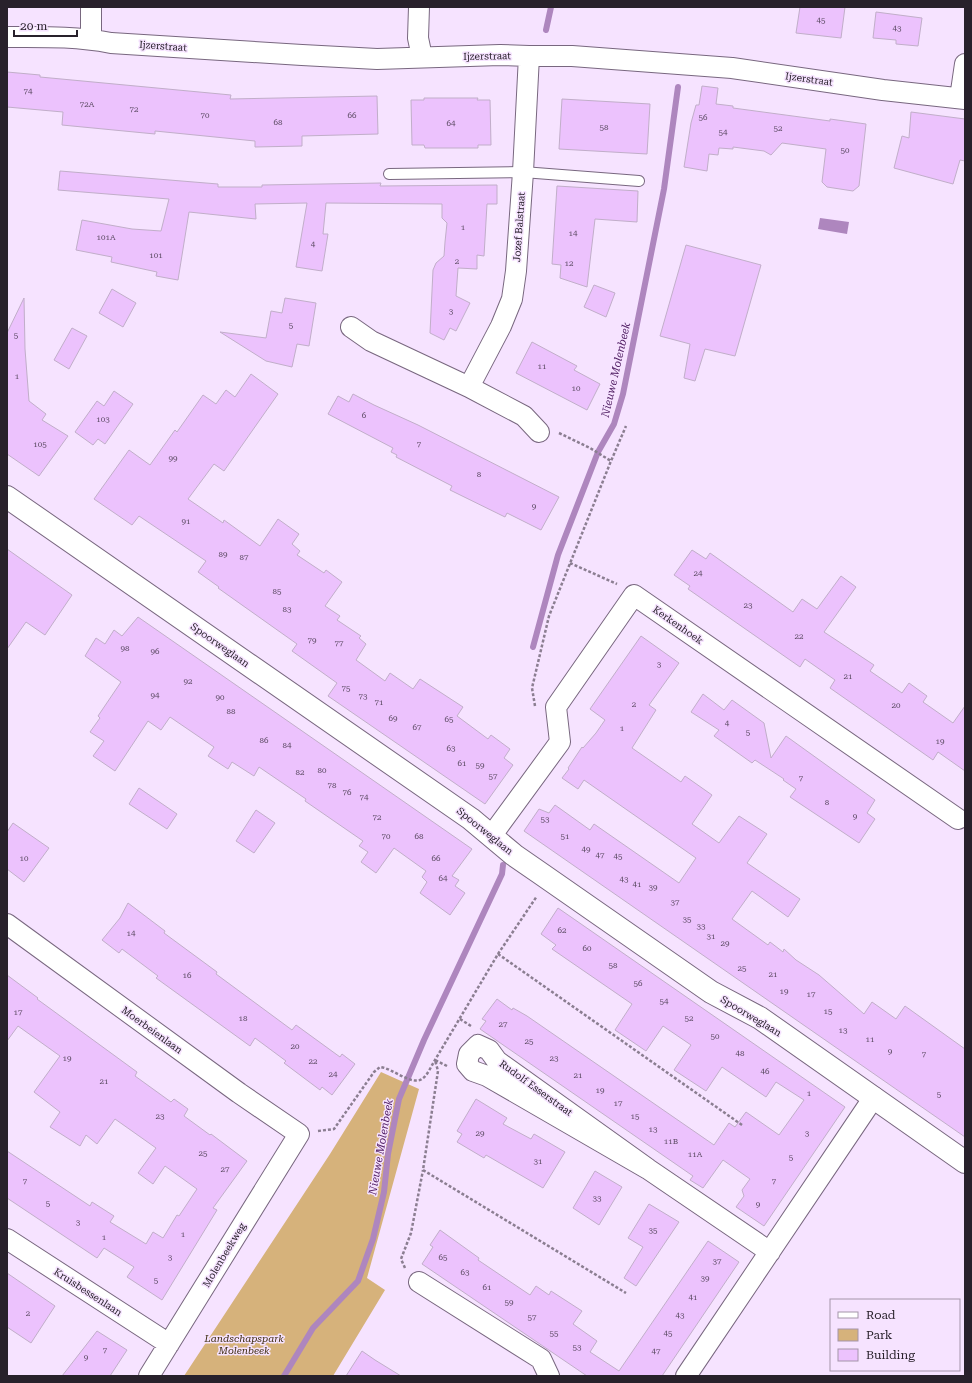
<svg xmlns="http://www.w3.org/2000/svg" width="972" height="1383" font-family="'Roboto Serif',serif">
<rect width="100%" height="100%" fill="#f6e3ff"/>
<!-- green -->
<path fill="#d6b27b" d="M381,1072l38,17 -52,189 18,12 -52,86h-149l146,-222z"/>
<!-- water -->
<path fill="#ae86be" d="M820,218l29,4 -2,12 -29,-5z"/>
<g fill="none" stroke-linecap="round" stroke-linejoin="round">
<!-- stream -->
<path stroke="#ae86be" stroke-width="6" d="M546,30l5,-23
M533,647l25,-92 40,-103 16,-28 9,-30 41,-205 14,-102
M284,1376l29,-48 45,-47 15,-42 11,-47 4,-38 11,-55 25,-59 78,-166 1,-9"/>
</g>
<!-- building -->
<path fill="#ecc2fd" stroke="#c1aec9" d="M800,7h45l-4,31 -45,-5z
M876,12l46,6 -4,28 -22,-2v-4l-23,-2z
M7,72l33,3v2l191,18 -1,4 147,-3 1,38 -76,2v10l-47,1v-6l-100,-10v3l-93,-9 1,-13 -56,-5z
M702,86l16,2 -2,16 17,2v2l97,13v-2l36,5 -7,62 -6,5 -26,-4 -5,-5 4,-33 -44,-6 -11,12 -7,-4 -31,-4v2l-14,-1 -1,7 -9,-1 -2,17 -23,-4 7,-44 5,-18h3z
M424,98h54l-1,2h13l1,45h-13v3h-53l-1,-3h-12l-1,-45h13z
M562,99l88,5 -3,50 -88,-5z
M911,112l54,7v42l-5,-1 -7,24 -59,-16 8,-32 7,2z
M60,171l158,13v3h44v-2l119,-2 -1,3 117,-1v19h-10l-3,52 -7,-1v14l-19,-1 -2,28 14,7 -14,28 -6,-3 -6,12 -14,-7 3,-63 3,-7 8,-7 1,-14 2,-19 -5,-5v-14l-116,-1 -3,31h5l-6,37 -26,-4 11,-64 -52,1 1,15 -67,-7 -11,68 -22,-4 1,-4 -46,-10 1,-5 -36,-7 6,-30 50,9 29,2 8,-32 -111,-9z
M557,186l81,5 -1,31 -42,-3 -8,68 -27,-9 1,-13 -9,-1z
M686,245l75,20 -26,91 -30,-7 -10,32 -11,-3 6,-34 -30,-8z
M594,285l21,8 -9,24 -22,-10z
M112,289l24,14 -13,24 -24,-14z
M24,298l1,51 4,52 17,13 -4,6 26,16 -29,40 -32,-22v-121z
M285,298l31,5 -7,43 -12,-2 -5,23 -26,-6 -46,-29 46,6 5,-27 11,2z
M72,328l15,8 -18,33 -15,-9z
M532,342l45,24 -3,4 26,14 -13,26 -71,-37z
M251,374l27,20 -54,77 -10,-7 -26,35 35,24 1,-3 36,26 18,-27 21,15 -7,10 8,7 -3,4 27,18 2,-3 16,12 -17,24 15,10 -3,4 24,16 -2,2 7,6 -10,16 29,21 5,-8 23,16 7,-10 43,28 -6,9 31,23 3,-4 19,14 -6,9 9,7 -28,39 -157,-108 9,-13 -45,-32 5,-7 -79,-56 1,-1 -21,-15 8,-11 -67,-45 -7,9 -38,-26 35,-49 21,15 25,-35 2,2 26,-37 13,9 10,-14 9,7z
M114,391l19,13 -28,40 -7,-5 -5,6 -18,-13 22,-31 7,5z
M353,394l21,11 44,20 141,72 -18,33 -34,-17 -2,4 -55,-27 2,-4 -56,-29 1,-2 -6,-3 2,-4 -65,-34 10,-18 11,6z
M7,549l65,46 -27,40 -19,-13 -19,27z
M692,550l14,9 4,-6 83,59 9,-13 15,10 24,-33 15,11 -32,45 50,33 -4,6 32,22 7,-10 18,13 -4,6 30,21 12,-17v65l-27,-19 -5,8 -103,-72 5,-8 -30,-21 -5,8 -112,-78 2,-3 -16,-11z
M138,617l334,232 -20,27 7,4 -4,6 10,7 -15,22 -30,-22 7,-11 -5,-5 4,-6 -32,-23 -18,25 -15,-11 7,-10 -9,-6 4,-5 -58,-40 1,-2 -47,-32 -5,9 -22,-14 -4,7 -20,-13 6,-9 -44,-30 -9,13 -13,-9 -33,50 -22,-15 11,-15 -14,-9 10,-14 -2,-2 23,-34 -36,-26 11,-18 9,6 9,-14 8,6z
M641,636l38,27 -30,42 7,5 -24,38 49,34 4,-6 27,19 -20,29 27,19 20,-27 28,18 -20,29 53,36 -12,18 -36,-26 -20,28 36,26 2,-3 13,10 1,-3 12,11 23,15 45,39 8,-12 24,17 9,-13 60,43v88l-441,-306 15,-22 10,4 6,-8 35,25 4,-6 85,59 17,-25 -112,-78 -6,9 -16,-11 7,-9 -1,-1 14,-21 1,1 13,-15 9,-13 -15,-11z
M703,694l21,16 8,-10 32,23 7,35 15,-22 89,64 -8,13 8,6 -16,24 -69,-46 6,-8 -13,-9 1,-1 -29,-19 -3,3 -38,-27 5,-6 -28,-18z
M139,788l38,26 -10,15 -38,-25z
M256,810l19,13 -21,30 -18,-12z
M13,823l36,25 -25,34 -17,-13v-37z
M128,903l37,28 -1,2 53,39 -1,2 76,56 4,-5 44,32 2,-3 13,10 -23,31 -10,-8 -2,3 -36,-27 2,-2 -31,-23 -5,8 -94,-68 2,-2 -36,-27 -3,4 -17,-13 18,-22z
M558,908l287,199 -81,119 -28,-19 8,-11 -2,-6 8,-11 -27,-19 -20,28 -13,-8 3,-4 -213,-147 6,-8 -4,-2 15,-20 15,11 1,-2 14,8 187,129 15,-22 6,4 11,-15 33,23 25,-35 -28,-18 -10,15 -44,-30 -16,24 -32,-21 17,-25 -28,-19 -17,25 -31,-21 17,-26 -80,-55 4,-4 -15,-11z
M7,975l31,23 -1,1 100,73 -2,4 36,26 3,-3 14,10 -4,7 26,19 1,-1 36,27 -34,47 4,2 -55,90 -35,-23 7,-10 -30,-19 -7,10 -90,-60v-47l83,55 2,-4 22,14 -4,6 36,22 7,-12 10,6 14,-23 2,1 18,-27 -32,-23 -12,18 -15,-11 18,-25 -41,-29 -18,25 -11,-9 -6,11 -30,-19 10,-15 -26,-20 26,-36 -42,-30 -11,15z
M476,1099l31,19 -4,6 28,15 3,-5 31,18 -22,36 -57,-33 -2,3 -27,-16 5,-8 -5,-3z
M595,1171l27,16 -23,38 -26,-17z
M649,1204l30,18 -43,64 -12,-8 19,-31 -15,-9z
M440,1230l39,28 -1,2 52,35 6,-9 13,9 2,-4 31,20 -9,13 24,17 -7,11 29,19 89,-130 31,21 -77,114h-75l-165,-112 11,-17 -3,-2z
M7,1273l48,33 -24,37 -24,-16z
M97,1331l30,19 -17,26h-48z
M362,1351l13,9 26,16h-55z"/>
<g fill="none" stroke-linecap="round" stroke-linejoin="round">
<!-- service casing -->
<g stroke="#78677f" stroke-width="12">
<path id="service" d="M389,174l134,-2 116,9"/>
</g>
<!-- minor casing -->
<g stroke="#78677f" stroke-width="22">
<path id="minor" d="M419,7l-1,31 4,19
M7,37c36,0 68,-1 104,6l191,12 75,4 123,-4 29,1h43l160,12 151,22 82,9
M91,39v-32
M960,98l5,-34
M351,327l20,14 98,46 32,-61 11,-27 4,-28 7,-99 6,-116
M469,387l55,29 15,16
M492,835l68,-93 -4,-35 78,-112 324,224
M7,924l232,169 60,41 -150,242
M648,1169l-161,-93 -14,-5 -6,-7 2,-10 9,-9 11,5 8,11 151,108 122,83
M7,1239l162,105
M419,1282l122,77 8,17
M686,1376l188,-279"/>
</g>
<!-- tertiary casing -->
<g stroke="#78677f" stroke-width="24">
<path id="tertiary" d="M7,497l464,322 43,36 26,18 171,119 49,26 205,144"/>
</g>
<!-- path -->
<path stroke="#8b7e91" stroke-width="2.5" stroke-dasharray="3 2" stroke-linecap="butt" d="M559,433l31,15 21,13
M570,563l47,21
M535,706l-3,-18 17,-72 62,-155 15,-35
M498,954l244,171
M460,1019l11,7
M447,1066l-12,-6 3,11 -15,99 203,123
M318,1131l16,-2 40,-57 6,-5c12,1 32,19 42,12 6,-4 9,-13 13,-19l63,-106 39,-58
M405,1268l-4,-9 10,-26 12,-63"/>
<!-- service -->
<use href="#service" stroke="#fff" stroke-width="10"/>
<!-- minor -->
<use href="#minor" stroke="#fff" stroke-width="20"/>
<!-- tertiary -->
<use href="#tertiary" stroke="#fff" stroke-width="22"/>
</g>
<g text-anchor="middle" dominant-baseline="central" stroke-width="3" stroke-linejoin="round" paint-order="stroke">
<!-- number labels -->
<g font-size="8" fill="#594960">
<text x="821" y="20">45</text>
<text x="897" y="28">43</text>
<text x="28" y="91">74</text>
<text x="87" y="104">72A</text>
<text x="134" y="109">72</text>
<text x="205" y="115">70</text>
<text x="352" y="115">66</text>
<text x="703" y="117">56</text>
<text x="278" y="122">68</text>
<text x="451" y="123">64</text>
<text x="604" y="127">58</text>
<text x="778" y="128">52</text>
<text x="723" y="132">54</text>
<text x="845" y="150">50</text>
<text x="463" y="227">1</text>
<text x="573" y="233">14</text>
<text x="106" y="237">101A</text>
<text x="313" y="244">4</text>
<text x="156" y="255">101</text>
<text x="457" y="261">2</text>
<text x="569" y="263">12</text>
<text x="451" y="311">3</text>
<text x="291" y="325">5</text>
<text x="16" y="335">5</text>
<text x="542" y="366">11</text>
<text x="17" y="376">1</text>
<text x="576" y="388">10</text>
<text x="364" y="415">6</text>
<text x="103" y="419">103</text>
<text x="40" y="444">105</text>
<text x="419" y="444">7</text>
<text x="173" y="458">99</text>
<text x="479" y="474">8</text>
<text x="534" y="506">9</text>
<text x="186" y="521">91</text>
<text x="223" y="554">89</text>
<text x="244" y="557">87</text>
<text x="698" y="573">24</text>
<text x="277" y="591">85</text>
<text x="748" y="605">23</text>
<text x="287" y="609">83</text>
<text x="799" y="636">22</text>
<text x="312" y="640">79</text>
<text x="339" y="643">77</text>
<text x="125" y="648">98</text>
<text x="155" y="651">96</text>
<text x="659" y="664">3</text>
<text x="848" y="676">21</text>
<text x="188" y="681">92</text>
<text x="346" y="688">75</text>
<text x="155" y="695">94</text>
<text x="363" y="696">73</text>
<text x="220" y="697">90</text>
<text x="379" y="702">71</text>
<text x="634" y="704">2</text>
<text x="896" y="705">20</text>
<text x="231" y="711">88</text>
<text x="393" y="718">69</text>
<text x="449" y="719">65</text>
<text x="727" y="723">4</text>
<text x="417" y="727">67</text>
<text x="622" y="728">1</text>
<text x="748" y="732">5</text>
<text x="264" y="740">86</text>
<text x="940" y="741">19</text>
<text x="287" y="745">84</text>
<text x="451" y="748">63</text>
<text x="462" y="763">61</text>
<text x="480" y="765">59</text>
<text x="322" y="770">80</text>
<text x="300" y="772">82</text>
<text x="493" y="776">57</text>
<text x="801" y="778">7</text>
<text x="332" y="785">78</text>
<text x="347" y="792">76</text>
<text x="364" y="797">74</text>
<text x="827" y="802">8</text>
<text x="855" y="816">9</text>
<text x="377" y="817">72</text>
<text x="545" y="819">53</text>
<text x="386" y="836">70</text>
<text x="419" y="836">68</text>
<text x="565" y="836">51</text>
<text x="586" y="849">49</text>
<text x="600" y="855">47</text>
<text x="618" y="856">45</text>
<text x="24" y="858">10</text>
<text x="436" y="858">66</text>
<text x="443" y="878">64</text>
<text x="624" y="879">43</text>
<text x="637" y="884">41</text>
<text x="653" y="887">39</text>
<text x="675" y="902">37</text>
<text x="687" y="919">35</text>
<text x="701" y="926">33</text>
<text x="562" y="930">62</text>
<text x="131" y="933">14</text>
<text x="711" y="936">31</text>
<text x="725" y="943">29</text>
<text x="587" y="948">60</text>
<text x="613" y="965">58</text>
<text x="742" y="968">25</text>
<text x="773" y="974">21</text>
<text x="187" y="975">16</text>
<text x="638" y="983">56</text>
<text x="784" y="991">19</text>
<text x="811" y="994">17</text>
<text x="664" y="1001">54</text>
<text x="828" y="1011">15</text>
<text x="18" y="1012">17</text>
<text x="243" y="1018">18</text>
<text x="689" y="1018">52</text>
<text x="503" y="1024">27</text>
<text x="843" y="1030">13</text>
<text x="715" y="1036">50</text>
<text x="870" y="1039">11</text>
<text x="529" y="1041">25</text>
<text x="295" y="1046">20</text>
<text x="890" y="1051">9</text>
<text x="740" y="1053">48</text>
<text x="924" y="1054">7</text>
<text x="67" y="1058">19</text>
<text x="554" y="1058">23</text>
<text x="313" y="1061">22</text>
<text x="765" y="1071">46</text>
<text x="333" y="1074">24</text>
<text x="578" y="1075">21</text>
<text x="104" y="1081">21</text>
<text x="600" y="1090">19</text>
<text x="809" y="1093">1</text>
<text x="939" y="1094">5</text>
<text x="618" y="1103">17</text>
<text x="160" y="1116">23</text>
<text x="635" y="1116">15</text>
<text x="653" y="1129">13</text>
<text x="480" y="1133">29</text>
<text x="807" y="1133">3</text>
<text x="671" y="1141">11B</text>
<text x="203" y="1153">25</text>
<text x="695" y="1154">11A</text>
<text x="791" y="1157">5</text>
<text x="538" y="1161">31</text>
<text x="225" y="1169">27</text>
<text x="25" y="1181">7</text>
<text x="774" y="1181">7</text>
<text x="597" y="1198">33</text>
<text x="48" y="1203">5</text>
<text x="758" y="1204">9</text>
<text x="78" y="1222">3</text>
<text x="653" y="1230">35</text>
<text x="183" y="1234">1</text>
<text x="104" y="1237">1</text>
<text x="170" y="1257">3</text>
<text x="443" y="1257">65</text>
<text x="717" y="1261">37</text>
<text x="465" y="1272">63</text>
<text x="705" y="1278">39</text>
<text x="156" y="1280">5</text>
<text x="487" y="1287">61</text>
<text x="693" y="1297">41</text>
<text x="509" y="1302">59</text>
<text x="28" y="1313">2</text>
<text x="680" y="1315">43</text>
<text x="532" y="1317">57</text>
<text x="554" y="1333">55</text>
<text x="668" y="1333">45</text>
<text x="577" y="1347">53</text>
<text x="105" y="1350">7</text>
<text x="656" y="1351">47</text>
<text x="86" y="1357">9</text>
</g>
<!-- street labels -->
<g font-size="10" fill="#28212b" stroke="#f6e3ff">
<text transform="translate(163 46) rotate(4)">Ijzerstraat</text>
<text transform="translate(487 56) rotate(-1)">Ijzerstraat</text>
<text transform="translate(809 79) rotate(8)">Ijzerstraat</text>
<text transform="translate(519 227) rotate(-86)">Jozef Balstraat</text>
<text transform="translate(678 625) rotate(35)">Kerkenhoek</text>
<text transform="translate(220 645) rotate(35)">Spoorweglaan</text>
<text transform="translate(485 831) rotate(39)">Spoorweglaan</text>
<text transform="translate(751 1016) rotate(31)">Spoorweglaan</text>
<text transform="translate(152 1030) rotate(36)">Moerbeienlaan</text>
<text transform="translate(536 1088) rotate(36)">Rudolf Esserstraat</text>
<text transform="translate(224 1255) rotate(-59)">Molenbeekweg</text>
<text transform="translate(88 1292) rotate(33)">Kruisbessenlaan</text>
</g>
<!-- park labels -->
<g font-size="10" font-style="italic" fill="#3c2b0f" stroke="#f6e3ff">
<text x="244" y="1338">Landschapspark<tspan x="244" dy="12">Molenbeek</tspan></text>
</g>
<!-- water labels -->
<g font-size="11" font-style="italic" fill="#522065" stroke="#f6e3ff">
<text transform="translate(616 370) rotate(-77)">Nieuwe Molenbeek</text>
<text transform="translate(381 1147) rotate(-80)">Nieuwe Molenbeek</text>
</g>
</g>
<!-- border -->
<rect width="972" height="1383" fill="none" stroke="#28212b" stroke-width="16"/>
<!-- legend -->
<rect x="830" y="1299" width="130" height="72" fill="#f6e3ff" stroke="#a495aa"/>
<rect x="838" y="1312" width="20" height="6" fill="#ffffff" stroke="#a495aa"/>
<text x="866" y="1319" font-size="12" fill="#28212b">Road</text>
<rect x="838" y="1329" width="20" height="12" fill="#d6b27b" stroke="#a495aa"/>
<text x="866" y="1339" font-size="12" fill="#28212b">Park</text>
<rect x="838" y="1349" width="20" height="12" fill="#ecc2fd" stroke="#a495aa"/>
<text x="866" y="1359" font-size="12" fill="#28212b">Building</text>
<!-- scale -->
<path d="M14 30v6h63v-6" fill="none" stroke="#28212b" stroke-width="2"/>
<text x="20" y="30" font-size="12" fill="#28212b" stroke="#f6e3ff" stroke-width="3" paint-order="stroke">20 m</text>
</svg>
